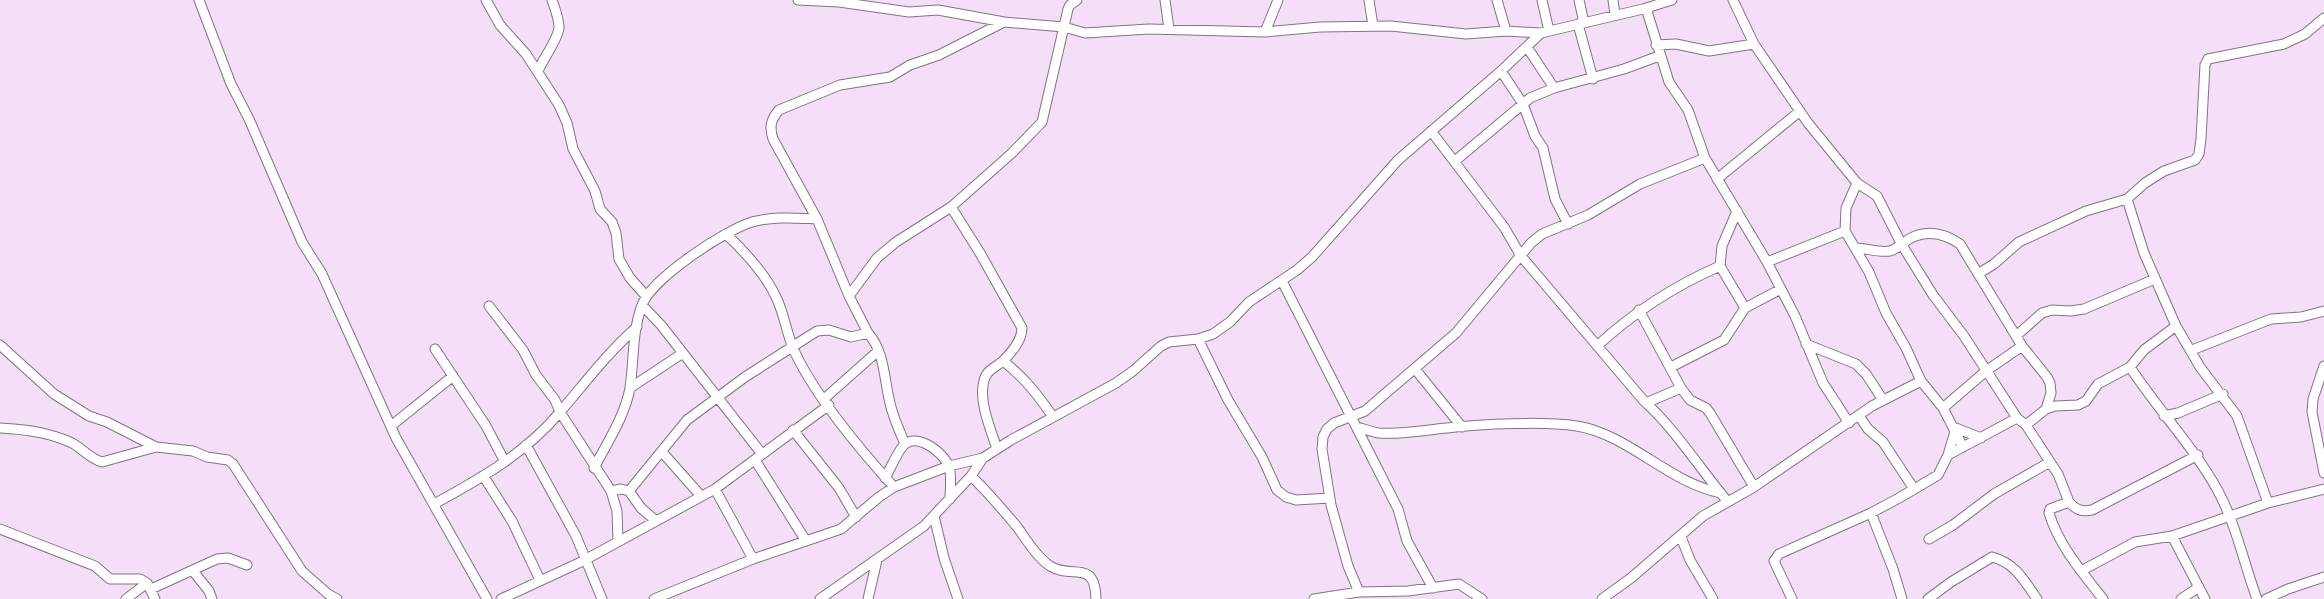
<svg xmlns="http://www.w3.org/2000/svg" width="2324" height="599" font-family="Literata,serif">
<rect width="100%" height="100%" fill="#f5dff8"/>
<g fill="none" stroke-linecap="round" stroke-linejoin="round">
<!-- street casing -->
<g stroke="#857188" stroke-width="11">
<path id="street" d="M199,0l32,84 18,35 53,123 20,32 74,164 91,161
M486,0l14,25 26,29 33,51 8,18 6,26 22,42 5,18 12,13 4,11 3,26 11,19 16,18
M798,0l41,2 70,10 29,-2 66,12 60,5 21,6 64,-4 116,3 55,-5 71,-1 75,8 40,-3 35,2
M1165,0l4,29
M1369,0l4,26
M1497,0l9,31
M1542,0l7,31
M1579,0l5,23
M1613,0l2,15
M1733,0l21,44 54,79 49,60 20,13 25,49 31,50 31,41 53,82 9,7 32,49 11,28 -19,7 -1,4c10,33 33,59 54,86
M1646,8l23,74 19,28 17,48 62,104 28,54 28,67 26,40
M1578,24l15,55
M1265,32l13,-32
M1656,45l20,-1 33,7 45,-7
M1527,47l27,41
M538,71c5,-12 20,-32 21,-43 0,-10 -4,-19 -7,-28
M1501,71l22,33 12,32 8,12 12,51 13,25
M1431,131l73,96 17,29 123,145c32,29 56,68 84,101
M1455,161l75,-63 24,-10 70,-19 35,-13
M1717,179l83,-68
M1857,183l-11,25 -1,23 24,41 17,41 20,35 15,33 22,27 20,39
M2127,199l17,54 32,73 24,41 37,49 31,87
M951,207l29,46 42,75c0,11 -10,24 -18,32 -11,10 -19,9 -21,26 -3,19 8,44 14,63
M1737,211l-15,35 -2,20 25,42
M726,234c19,18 39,39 50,63 8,16 10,34 17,51 19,44 68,103 101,139
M1855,248c11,0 24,5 35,3 7,-2 13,-8 19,-12 18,-10 35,-6 51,5l62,102 25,31 3,6 1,10 -5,16
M1767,262l78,-31
M1978,274l16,-10 25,-22 67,-31 41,-12 18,-16 19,-12 31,-11 4,-6 2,-15 4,-74 3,-6 76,-15 21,-10 19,-16
M1282,281l116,228 9,32 26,47
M849,296l28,-38 19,-16 55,-35 61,-54 30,-31 26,-113 2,-4 7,-5
M642,305l19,20 101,129
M489,306l34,44 13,25 19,25 5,12 51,79 6,20 1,29
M1639,310l42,78 9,12 16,8 4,5 44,74
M868,333l-19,-37 -32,-77 -44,-80c-4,-12 -2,-20 6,-29l61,-25 50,-8 20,-12 29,-10 65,-33
M2016,336l26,-23 10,-3 19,1 13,-2 71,-30
M1198,339l30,61 34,57 15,33 9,7 10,3 34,-2
M1806,344l50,20 10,10 17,26
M0,345l54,49 35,22 18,6 49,25 37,4 14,6 21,3 5,4 69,107 26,23 9,5
M1597,346c37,-34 77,-60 123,-80
M435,349l51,77 19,36
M2192,350l79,-31 30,-2 23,-6
M1003,361c21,16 35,34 50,56
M2324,366l-11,33 -1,13 12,61
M1671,367l53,-27 21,-32 36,-19
M2130,367c28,43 64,80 88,124 18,33 26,73 39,108
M1415,369l47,58
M630,388l53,-35
M824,399l54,-48
M1646,403l35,-15
M1943,408l43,-37 36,-25
M1859,416l9,13 15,13 31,47
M2164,416l14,-3 45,-19
M2026,425l20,-16 9,-3 23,-1 8,-4 12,-17 32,-17 14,-17 32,-24
M391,426l62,-50
M1357,427c7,2 15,5 22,6 23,2 46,-3 68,-5 36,-4 95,-7 130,-2 53,9 90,56 144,67
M0,428c23,1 51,5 72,15 11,6 18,16 30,19l54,-15
M793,430l46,58 17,29
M526,445l50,91 26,63
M662,452l39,44
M1948,455l8,-27 25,10
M755,460l51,81
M594,468c13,-25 31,-52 36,-80 4,-28 2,-56 12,-83 9,-26 83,-75 110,-83 22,-6 43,-4 65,-3
M971,476c17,16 32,34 47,52 9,13 19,29 32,38 22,14 45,-8 46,33
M484,477l28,44 28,59
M885,478c5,-8 14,-30 20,-34 14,-11 40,10 44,23 3,9 1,22 1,32
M715,489l38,70
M611,491l10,-2 8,2 12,17 14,12
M629,491l58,-71 58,-43 72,-46 12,-1 22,7 17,-4c17,19 16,47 22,70 3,14 9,27 15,41
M2069,502c7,8 13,10 23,8l106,-55
M434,504c46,-25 92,-51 126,-92 25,-29 48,-60 77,-85
M1871,513l22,56 9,30
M934,516l10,42 14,41
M0,529l95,37 15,13h30l7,4 8,16
M2172,536l33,63
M1681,537l9,23 23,39
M1929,539l24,-14 41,-31 56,-32
M193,571l16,20 3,8
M2081,571l54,-29 37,-6 96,-33 56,-14
M151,589l66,-30 11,-1 19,7
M1359,592l-11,-26 -17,-61 -9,-56 1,-12 4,-8 7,-6 31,-12 91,-78 75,-90 11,-9 46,-19 52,-31 65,-26
M126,599l21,-16
M501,599l80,-37 134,-73 114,-84
M654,599l99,-40 88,-30 38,-32 15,-10 55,-21 34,-8 28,-18 105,-57 17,-12 28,-25 8,-4 29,-3 15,-5 17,-12 19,-20 48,-32 15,-13 86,-97 103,-89 40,-38 102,-24 29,-9
M820,599l104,-73 47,-50 12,-18
M868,599l9,-39
M1314,599l45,-7 49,-1 51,-7 23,15
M1602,599l29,-21 72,-62 51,-29 118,-81 49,-25
M1792,599l-18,-38 5,-7 92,-41 28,-15 39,-23 10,-20 69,-37
M1928,599l23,-17 41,-25c23,6 32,23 45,42
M2181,599l18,-12
M2266,599l22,-10 36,-12"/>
</g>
<!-- street -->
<use href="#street" stroke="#fff" stroke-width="9"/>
</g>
</svg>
